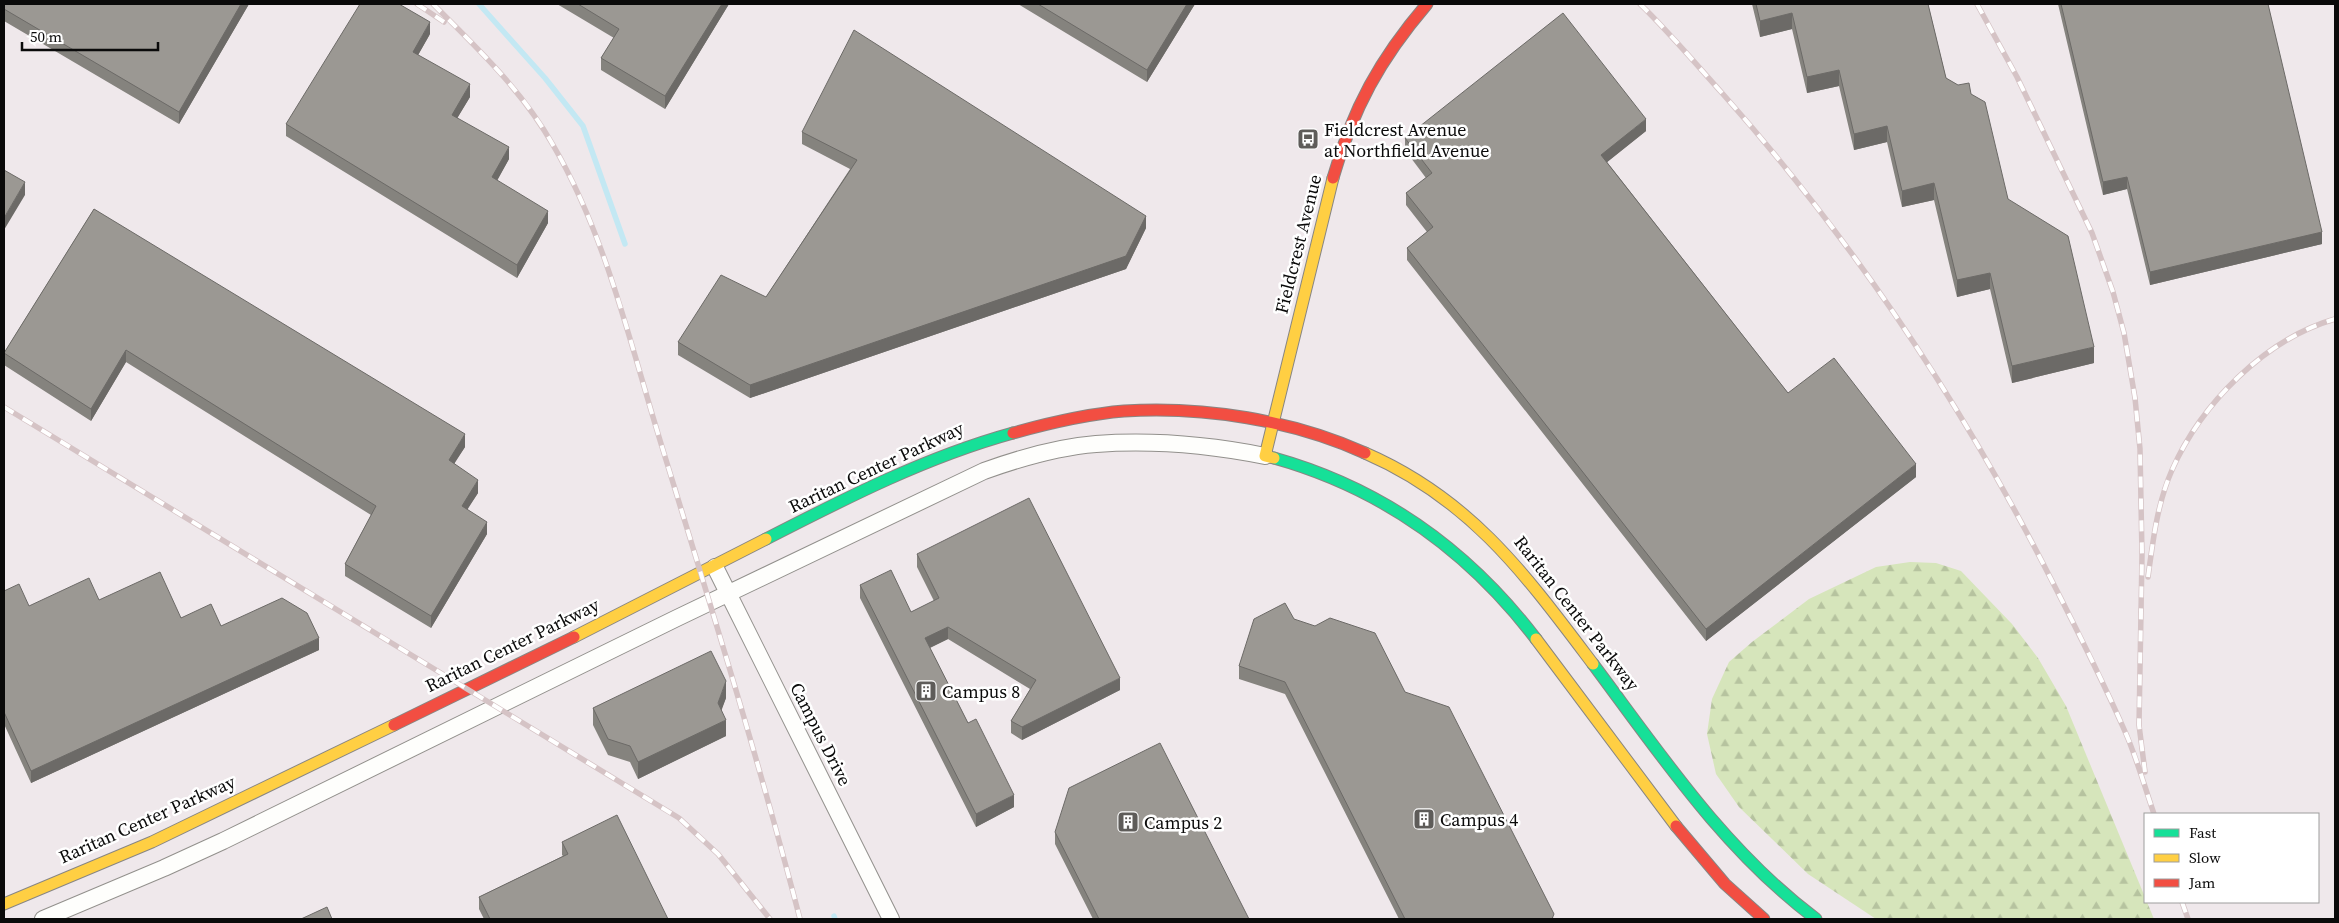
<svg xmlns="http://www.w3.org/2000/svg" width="2339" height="923" font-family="'Source Serif 4',serif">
<defs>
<pattern id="forest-firs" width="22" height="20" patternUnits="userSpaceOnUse" patternTransform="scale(1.25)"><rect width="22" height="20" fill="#d6e5bb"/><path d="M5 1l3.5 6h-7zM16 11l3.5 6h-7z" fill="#b6c39f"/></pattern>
</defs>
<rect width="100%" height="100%" fill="#f9f5ed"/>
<!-- industrial -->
<path fill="#efe8eb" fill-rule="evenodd" d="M4,4h2331v915h-2331zM2145,814h173v88h-173z"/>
<!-- forest -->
<path fill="url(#forest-firs)" d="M1910,562l26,1 25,8 51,53 26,34 28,48 88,213h-278l-68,-45 -69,-67 -23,-33 -9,-40 5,-35 17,-37 23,-20 57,-43 67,-32z"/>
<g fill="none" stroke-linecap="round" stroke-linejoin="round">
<!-- stream -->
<path stroke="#c3e8f3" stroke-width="5.5" d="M479,4l66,74 38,48 42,118
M834,916l1,3"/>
<!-- street casing -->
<g stroke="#92908c" stroke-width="18">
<path id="street" d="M715,567l176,352
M43,919l121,-51 59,-27 454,-223 307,-147c36,-13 74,-24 112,-27 55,-4 114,1 169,12"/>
</g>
<!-- fast casing -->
<g stroke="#888683" stroke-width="13">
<path id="fast" d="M1274,458c107,30 195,93 262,181
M766,539c80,-41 160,-82 247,-106
M1593,664c68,91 131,186 223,255"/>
</g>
<!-- slow casing -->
<g stroke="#888683" stroke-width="13">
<path id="slow" d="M1365,453c106,46 160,121 228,211
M1274,458l-9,-2 68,-278
M574,637l192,-98
M1536,639l140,187
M4,904l148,-62 242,-117"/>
</g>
<!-- jam casing -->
<g stroke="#888683" stroke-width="13">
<path id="jam" d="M1333,178c20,-70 47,-119 94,-174
M1013,433c36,-10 74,-19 111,-22 80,-5 168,9 241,42
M394,725l180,-88
M1676,826l49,58 39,35"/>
</g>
<!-- street -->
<use href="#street" stroke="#fefefc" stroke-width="16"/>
<!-- fast -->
<use href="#fast" stroke="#16e098" stroke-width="11"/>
<!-- slow -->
<use href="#slow" stroke="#ffcf43" stroke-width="11"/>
<!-- jam -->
<use href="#jam" stroke="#f24e42" stroke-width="11"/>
<!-- rail casing -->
<g stroke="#d5c3c5" stroke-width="5.5">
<path id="rail" d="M417,4l27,18
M433,4c44,44 89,86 120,141 52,89 76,194 106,292 49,160 99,320 141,482
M1640,4c29,28 55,59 82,89 131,147 240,311 329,486 25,49 50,98 72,148 13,28 21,58 31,87
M1977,4l40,73 75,156 21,59 11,41 11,65 5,51 2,106 -3,170 6,47
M4,407l675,411 39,36 52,65
M2148,577c5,-36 9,-73 24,-107 29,-66 93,-131 163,-151
M2182,902l6,17"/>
</g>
<!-- rail -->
<use href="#rail" stroke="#fff" stroke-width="4" stroke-dasharray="11" stroke-linecap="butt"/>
</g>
<!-- wall -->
<path fill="#85837e" d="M4,4h245l-70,120 -175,-103z
M557,4h172l-64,105 -64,-39v-12l13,-20z
M1018,4h177l-48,78z
M1752,4h176l18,74 25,16 37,105 86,164 -82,20 -22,-94 -33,8 -23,-97 -32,7 -15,-65 -33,8 -15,-64 -32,7 -15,-64 -32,8z
M2058,4h210l54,240 -172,41 -23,-96 -24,6z
M430,34l-12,21 52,42 -13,21 52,41 -12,21 51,43 -31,55 -231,-142v-12z
M1646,131l-39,31 181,231 128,84 -210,164 -299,-381v-12l20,-16 -21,-27v-12l20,-15 -21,-28v-12z
M802,132l344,96 -20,41 -376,129 -72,-43v-13l88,-45 84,-128 -48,-25z
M94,209l371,238 -11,16 24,30 -11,16 20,25 -56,94 -86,-52v-12l26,-49 -245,-153 -35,59 -87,-56v-12z
M917,554l203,136 -98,50 -11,-7v-12l19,-32 -82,-50 -18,9 38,75 46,84 -38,20 -116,-229v-13l51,27 23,-11 -17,-34z
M4,591l25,15 70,-6 122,26 98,24 -288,133 -27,-59z
M1294,619l111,73 149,227h-155l-114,-225 -46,-15v-13z
M726,698l-5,12 5,26 -88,43 -8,-17 -22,-7 -15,-30v-17z
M1055,832l194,87h-156l-38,-75z
M562,842l106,77h-184l-5,-10v-12l84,-41 -1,-1z"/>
<!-- shaded-wall -->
<path fill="#6c6a67" d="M241,4h8l-70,120v-12z
M722,4h7l-64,105v-13z
M1187,4h8l-48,78v-12z
M1792,13v16l-32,8v-16z
M430,22v12l-17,30v-12z
M1839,70v16l-32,7v-16z
M470,84v13l-18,30v-12z
M1646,119v12l-45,36v-12z
M1887,126v16l-33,8v-16z
M509,147v12l-17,31v-13z
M2127,177v12l-24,6v-13z
M25,182v13l-21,35v-12z
M1934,183v17l-32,7v-16z
M548,211v12l-31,55v-13z
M1146,216v12l-20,41 -376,129v-13z
M2322,232v12l-172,41v-13z
M1990,273v16l-33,8v-17z
M2094,347v16l-82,20v-17z
M126,350v12l-35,59v-12z
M465,434v13l-16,25v-12z
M1916,464v13l-210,164v-12z
M478,480v13l-16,25v-12z
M487,522v12l-56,94v-12z
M948,627v12l-23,11v-12z
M319,638v12l-288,133v-12z
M1120,678v12l-98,50v-13z
M726,681v17l-8,22v-17z
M726,720v16l-88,43v-17z
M1014,795v12l-38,20v-13z"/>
<!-- building -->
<path fill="#9b9893" stroke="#6c6a67" d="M4,4h237l-62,108 -175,-103z
M360,4h39l31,18 -17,30 57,32 -18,31 57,32 -17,30 56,34 -31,54 -231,-141z
M578,4h144l-57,92 -64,-38 18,-29z
M1038,4h149l-40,66z
M1756,4h172l18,74 12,7 11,-2 2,11 14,8 23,97 60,37 26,111 -82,19 -22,-93 -33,7 -23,-97 -32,8 -15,-65 -33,8 -15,-64 -32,7 -15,-64 -32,8z
M2061,4h207l54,228 -172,40 -23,-95 -24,5z
M1563,13l83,106 -45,36 187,238 46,-35 82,106 -210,165 -299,-381 26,-21 -27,-34 26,-20 -27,-35z
M854,30l292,186 -20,40 -376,129 -72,-43 43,-67 45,22 91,-137 -55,-28z
M4,170l21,12 -21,36z
M94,209l371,225 -16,26 29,20 -16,26 25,16 -56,94 -86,-52 31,-58 -250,-156 -35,59 -87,-56z
M1029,498l91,180 -98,49 -11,-6 25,-41 -88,-53 -23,11 43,85 8,-4 38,76 -38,19 -116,-229 31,-15 20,42 28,-14 -22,-44z
M160,572l21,46 30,-14 10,22 61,-28 25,15 12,25 -288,133 -27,-59v-121l15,-7 10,22 60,-28 10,22z
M1285,603l9,16 21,7 15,-8 45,15 30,59 44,15 105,207 -2,5h-147l-120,-237 -46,-16 15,-47z
M711,651l15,30 -8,22 8,17 -88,42 -8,-16 -22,-7 -15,-31z
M1160,743l89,176h-150l-44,-87 14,-44z
M617,815l51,104h-178l-11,-22 89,-43 -6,-12z
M327,907l5,12h-31z"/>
<!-- icons -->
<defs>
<g id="bus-square" transform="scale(1.125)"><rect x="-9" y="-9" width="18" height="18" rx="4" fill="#5e5c59" stroke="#fff"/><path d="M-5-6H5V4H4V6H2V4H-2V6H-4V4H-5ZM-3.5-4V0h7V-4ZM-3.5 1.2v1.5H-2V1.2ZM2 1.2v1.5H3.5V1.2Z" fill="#fff"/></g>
<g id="building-square" transform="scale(1.125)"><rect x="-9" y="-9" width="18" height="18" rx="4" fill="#5e5c59" stroke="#fff"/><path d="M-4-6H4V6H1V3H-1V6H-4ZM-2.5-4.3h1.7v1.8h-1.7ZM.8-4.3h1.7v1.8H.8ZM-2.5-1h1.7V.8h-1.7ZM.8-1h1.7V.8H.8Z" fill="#fff"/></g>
</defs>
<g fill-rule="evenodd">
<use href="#bus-square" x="1308" y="139"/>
<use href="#building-square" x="926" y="691"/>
<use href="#building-square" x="1424" y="819"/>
<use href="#building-square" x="1128" y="822"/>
</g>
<g text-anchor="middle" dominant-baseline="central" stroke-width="5" stroke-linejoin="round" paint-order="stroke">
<!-- poi labels -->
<g font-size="18" fill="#0a0a0a" stroke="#fff" text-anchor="start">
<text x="1324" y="129">Fieldcrest Avenue<tspan x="1324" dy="21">at Northfield Avenue</tspan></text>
<text x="942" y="691">Campus 8</text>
<text x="1440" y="819">Campus 4</text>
<text x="1144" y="822">Campus 2</text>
</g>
<!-- street labels -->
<g font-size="18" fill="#0a0a0a" stroke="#fff">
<text transform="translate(1298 244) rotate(-76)">Fieldcrest Avenue</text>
<text transform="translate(876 467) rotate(-25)">Raritan Center Parkway</text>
<text transform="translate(1577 613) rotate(52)">Raritan Center Parkway</text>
<text transform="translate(512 645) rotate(-26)">Raritan Center Parkway</text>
<text transform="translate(821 734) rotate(63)">Campus Drive</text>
<text transform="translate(147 819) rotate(-24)">Raritan Center Parkway</text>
</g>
</g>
<!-- border -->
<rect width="2339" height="923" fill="none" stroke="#0a0a0a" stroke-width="10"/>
<!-- legend -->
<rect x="2144" y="813" width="175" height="90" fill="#ffffff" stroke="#9d9d9d"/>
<rect x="2154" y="829" width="25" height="8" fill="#16e098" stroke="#9d9d9d"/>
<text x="2189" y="838" font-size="15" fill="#0a0a0a">Fast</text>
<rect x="2154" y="854" width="25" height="8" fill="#ffcf43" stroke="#9d9d9d"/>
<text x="2189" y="863" font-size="15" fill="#0a0a0a">Slow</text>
<rect x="2154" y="879" width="25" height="8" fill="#f24e42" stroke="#9d9d9d"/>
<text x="2189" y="888" font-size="15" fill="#0a0a0a">Jam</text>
<!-- scale -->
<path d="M22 42v8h136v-8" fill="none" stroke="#0a0a0a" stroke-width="2.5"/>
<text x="30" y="42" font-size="15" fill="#0a0a0a" stroke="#ffffff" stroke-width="4" paint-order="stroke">50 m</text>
</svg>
